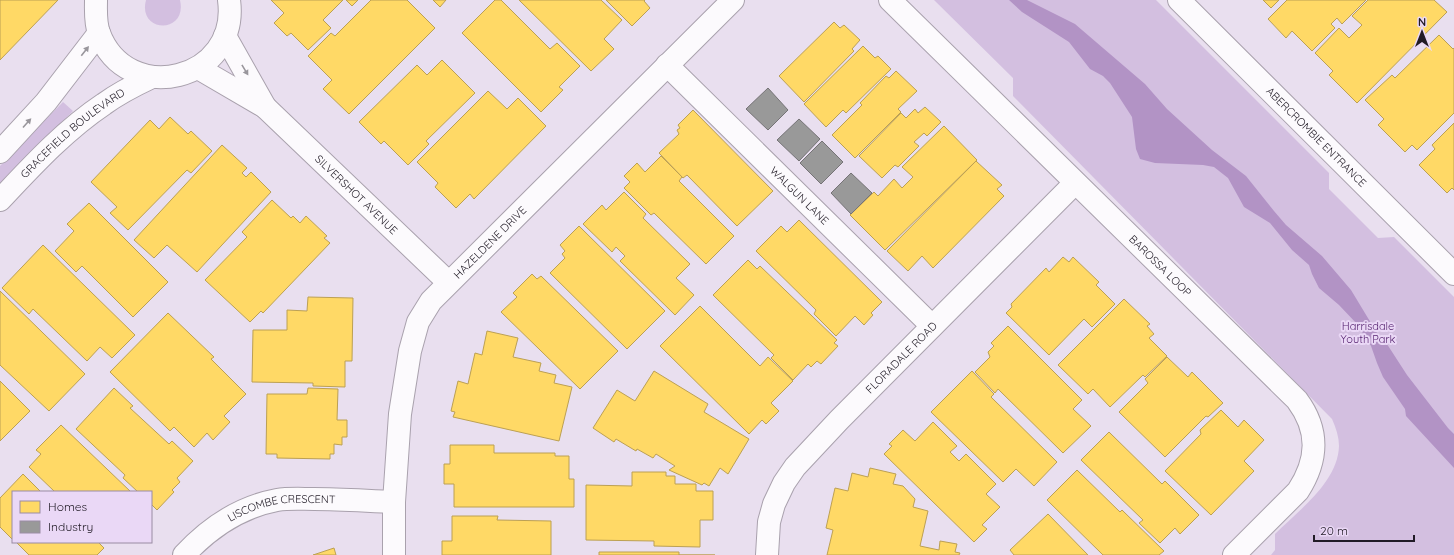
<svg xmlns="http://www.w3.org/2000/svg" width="1454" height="555" font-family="Quicksand,sans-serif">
<rect width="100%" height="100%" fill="#e9dfef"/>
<!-- green -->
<path fill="#d3bfe0" d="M146,0h34c8,35 -43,33 -34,0z
M934,0h222l173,173v16l49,49 16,-1 60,60v258h-183l4,-5v-16c24,-24 63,-52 64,-88 0,-9 -3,-18 -7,-27l-319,-323v-18z
M63,102l10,9 -73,74v-19z"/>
<!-- water -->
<path fill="#b293c5" d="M1009,0h18l48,24 70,60 22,25 45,41 34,26 28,35 12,14 36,31 29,34 26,43 8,8 22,34 41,53 6,6v34l-48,-52 -1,-7 -22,-32 -6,-14 -6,-17 -14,-22 -18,-19 -20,-17 -7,-14 -3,-9 -17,-15 -22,-27 -26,-16 -16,-29 -14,-11 -11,-2 -48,-2 -15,-4 -4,-10 -4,-32 -22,-34 -7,-7 -13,-7 -21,-27 -47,-30z"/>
<!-- homes -->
<path fill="#ffd966" stroke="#bca053" d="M0,0h58l-58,60z
M271,0h72l-20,20 8,8 -23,22 -17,-17 -4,3 -13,-13 10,-10z
M346,0h12l-6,6z
M371,0h36l28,28 -86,86 -26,-25 9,-9 -24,-24 23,-23 4,3z
M433,0h13l-6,7z
M495,0h6l49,49 7,-6 23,23 -21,21 4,3 -22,22 -79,-79z
M519,0h82l21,20 -18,19 10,10 -23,22z
M606,0h39l-1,1 6,7 -18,18z
M1263,0h16l-8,8z
M1287,0h79l-24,24 -5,-6 -6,6 4,4 -23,23 -20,-20 -6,7 -18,-19z
M1368,0h66l13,12 -90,91 -28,-28 4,-4 -18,-18 24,-25 10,10 13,-13 -10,-9z
M834,22l6,6 4,-3 16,15 -8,9 2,2 -50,51 -25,-26z
M1439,35l14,14 1,-1v65l-37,37 -5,-5 -7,7 -27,-27 6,-6 -19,-19 27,-25 3,3z
M863,46l12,12 3,-2 13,13 -45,44 -3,-3 -17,17 -22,-23z
M442,60l33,33 -49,48 3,3 -21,21 -24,-24 -3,3 -22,-22 58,-57 10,10z
M896,71l21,20 -19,18 3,3 -46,46 -23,-23 30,-30 -2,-2 26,-27 3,2z
M488,91l19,18 11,-11 28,28 -72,73 -4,-5 -14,14 -21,-21 3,-4 -21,-21z
M925,107l16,15 -14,14 -3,-3 -10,9 5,4 -21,21 -3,-2 -13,13 -23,-22 42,-43 5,5 9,-9 3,4z
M693,110l80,81 -36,35 -50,-51 -4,3 -24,-25 20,-19 -2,-4 3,-2 -2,-3z
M170,117l18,17 3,-3 21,20 -21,22 -4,-3 -59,60 -18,-17 7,-6 -26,-25 59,-62 9,9z
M1454,123v67l-2,-2 -5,5 -28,-28 16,-16 -3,-4z
M944,126l33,34 -92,90 -35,-35 24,-23 4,4 16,-17 8,9 11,-11 -11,-10z
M222,145l25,23 -5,5 4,4 5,-5 20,20 -74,80 -30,-27 -13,13 -20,-18z
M661,156l21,21 -3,4 55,55 -28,28 -52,-51 -3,2 -27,-27 6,-6 -6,-6 13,-13 8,9z
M976,161l26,24 -5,4 7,7 -71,72 -11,-12 -14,15 -21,-20z
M624,192l22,22 -3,4 47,46 -14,14 18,17 -19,20 -55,-54 5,-5 -9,-9 -4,5 -29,-28 19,-19 4,5z
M272,200l19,18 2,-2 7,7 6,-7 21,20 -3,2 6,5 -67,70 -2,-2 -11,11 -45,-42 42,-43 -5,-5z
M89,203l79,79 -35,35 -51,-51 -6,6 -21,-21 19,-20 -7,-7z
M799,220l83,82 -11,11 2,2 -9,10 -9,-9 -19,20 -22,-22 2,-4 -60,-59 25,-25 6,6z
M579,226l86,85 -38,38 -77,-76 15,-15 -3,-4 3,-3 -5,-6z
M43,245l92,90 -23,23 -12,-11 -13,14 -54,-52 -4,5 -27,-26z
M1063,257l6,5 4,-5 26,25 -3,3 19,19 -23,23 -8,-8 -35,36 -43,-42 6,-6 -1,-3 35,-36 3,4z
M748,260l9,9 3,-3 77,74 -3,3 4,3 -17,18 -4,-3 -6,6 -3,-3 -15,16 -22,-22 3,-3 -61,-60z
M532,274l5,5 4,-3 77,75 -38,38 -79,-77 16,-15 -4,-4z
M0,291l85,83 -36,37 -49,-46z
M308,297l45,1 -1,63h-7v26l-32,-1v-3l-61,-1 1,-52h34v-20l20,1z
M1124,299l26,25 -3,2 7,8 -5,4 18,18 -22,21 -2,-2 -33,32 -17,-18 -5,5 -30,-29z
M700,306l60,60 8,-9 25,24 -22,22 8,8 -13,13 -4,-4 -13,14 -89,-88z
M168,313l46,44 -3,2 35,35 -22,22 6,6 -17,18 -6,-7 -13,14 -20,-20 -4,4 -60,-59z
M1008,326l74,74 -9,9 18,17 -28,27 -65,-64 -3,4 -20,-21 15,-15 -2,-5 6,-6 -3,-3z
M487,331l31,7 -5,19 28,6 -2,8 17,4 -2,8 18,4 -13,54 -106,-24 2,-5 -4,-1 7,-30 10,3 7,-31 7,2z
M1167,357l21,20 4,-5 31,31 -15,14 -2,-1 -41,41 -46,-45 29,-29 -3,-4z
M654,371l54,33 -4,8 45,27 -21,35 -8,-6 -11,18 -5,-3 -2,2 -33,-15 6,-4 -19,-12 -3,4 -16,-9 -1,2 -20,-12 -2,3 -21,-14 24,-38 18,11z
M972,371l22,23 -3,3 66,65 -23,24 -18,-17 -13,13 -72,-70z
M0,381l30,30 -30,30z
M114,388l19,18 -3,2 39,36 3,-3 21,20 -16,17 3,4 -8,8 2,2 -17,18 -6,-6v-12h-13l-15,-14 2,-3 -49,-46z
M308,388l30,1 -1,31h10v17h-5v8l-8,-1v10h-4v5l-53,-1v-4h-11l1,-60h40z
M1221,410l17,17 6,-7 20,20 -20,21 10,10 -43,44 -46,-44 36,-37 -1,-4z
M933,422l24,24 -7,6 9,9 7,-7 30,30 -10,10 14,13 -18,18 5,4 -13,13 -90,-88 8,-8 -3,-2 14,-14 12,11z
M61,425l70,67h-76l-26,-25 12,-13 -5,-4z
M1109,432l53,52 3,-3 34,34 -19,19 -5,-6 -15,15 -21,-20 4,-3 -62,-60z
M450,445h44v8h61v3h14v23h5v28h-120v-23h-10v-20h6z
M870,468l26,6 -3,10 10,2 12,13 -2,8 15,4 -8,35 19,4 1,-9 17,3 -2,8 5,1 -1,2h-132l6,-25 -7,-2 9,-40 13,3 4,-18 16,4z
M1077,470l43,42 2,-2 42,41 -5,4h-56l-56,-55z
M632,472h34v4h9v8h21v7h17v29h-13v27l-46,-1v-5l-68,-1v-55l46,1z
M23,474l18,18h-28v48l-13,-13v-29z
M1048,514l40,41h-74l-4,-5z
M452,516h46l-1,4 54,1v34h-109v-14h10z
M16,542h82l6,6 -7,7h-68z
M334,548l2,7h-23z
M599,552h80v3h36h-116z"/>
<!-- industry -->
<path fill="#999" stroke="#757376" d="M768,88l20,22 -20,20 -22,-21z
M799,119l21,20 -21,22 -22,-21z
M822,141l21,21 -22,22 -21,-21z
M851,173l21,20 -21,21 -20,-21z"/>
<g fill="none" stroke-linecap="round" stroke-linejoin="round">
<!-- minor casing -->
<g stroke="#a9a1ad" stroke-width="24">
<g id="minor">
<path d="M96,0c0,11 -1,22 3,33 28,75 141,48 130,-33"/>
<path id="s1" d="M890,0l407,400c23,31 21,60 1,91l-64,64"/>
<path id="s2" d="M1179,0l275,274"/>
<path d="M225,36l40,71"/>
<path id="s3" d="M667,65l265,261"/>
<path id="s4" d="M198,68l67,39 183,175"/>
<path d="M0,152l46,-50 53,-69"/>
<path id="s5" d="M0,200c32,-34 65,-70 104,-96 15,-11 31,-19 48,-27"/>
<path id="s6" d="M184,555c25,-27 56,-48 93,-55 12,-2 25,-1 37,-1 26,0 53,2 80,3"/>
<path id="s7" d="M394,555v-53l6,-88 10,-63 8,-29 13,-21 302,-301"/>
<path id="s8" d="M767,555l2,-33 5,-18 10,-21 11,-16 44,-47 236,-237"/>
</g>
</g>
<!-- minor -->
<use href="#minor" stroke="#fcfafd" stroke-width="22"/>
</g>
<!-- one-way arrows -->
<defs><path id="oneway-solid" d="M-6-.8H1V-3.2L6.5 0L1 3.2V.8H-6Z"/></defs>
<g fill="#99969c">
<use href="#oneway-solid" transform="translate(85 51) rotate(-52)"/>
<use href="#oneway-solid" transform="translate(245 70) rotate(59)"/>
<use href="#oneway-solid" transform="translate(27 123) rotate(-48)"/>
</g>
<g text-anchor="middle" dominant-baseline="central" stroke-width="4" stroke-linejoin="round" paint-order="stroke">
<!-- street labels -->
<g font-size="11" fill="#211b26" stroke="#ead8f6">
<text stroke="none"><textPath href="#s5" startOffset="99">GRACEFIELD BOULEVARD</textPath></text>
<text stroke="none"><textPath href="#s2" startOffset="194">ABERCROMBIE ENTRANCE</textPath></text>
<text stroke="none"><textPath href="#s4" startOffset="204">SILVERSHOT AVENUE</textPath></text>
<text stroke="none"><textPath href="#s3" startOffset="186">WALGUN LANE</textPath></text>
<text stroke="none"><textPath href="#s7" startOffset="343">HAZELDENE DRIVE</textPath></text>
<text stroke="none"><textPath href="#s1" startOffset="379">BAROSSA LOOP</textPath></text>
<text stroke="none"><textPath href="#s8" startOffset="247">FLORADALE ROAD</textPath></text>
<text stroke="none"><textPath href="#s6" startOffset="113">LISCOMBE CRESCENT</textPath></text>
</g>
<!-- park labels -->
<g font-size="11" fill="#531f6d" stroke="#ead8f6">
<text x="1368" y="326">Harrisdale<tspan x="1368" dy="13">Youth Park</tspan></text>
</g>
</g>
<!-- legend -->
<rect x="12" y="491" width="140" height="52" fill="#ead8f6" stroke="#9a8ca3"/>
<rect x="20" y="501" width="20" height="12" fill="#ffd966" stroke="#9a8ca3"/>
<text x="48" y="511" font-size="12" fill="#211b26">Homes</text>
<rect x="20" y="521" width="20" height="12" fill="#999999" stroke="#9a8ca3"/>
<text x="48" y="531" font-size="12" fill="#211b26">Industry</text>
<!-- north arrow -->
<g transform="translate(1422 32)" stroke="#ead8f6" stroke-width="3" paint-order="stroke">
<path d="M0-3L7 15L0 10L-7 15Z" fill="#211b26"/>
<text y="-6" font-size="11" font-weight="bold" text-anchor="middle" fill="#211b26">N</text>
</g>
<!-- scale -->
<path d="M1314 535v6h100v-6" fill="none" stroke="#211b26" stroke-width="2"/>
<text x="1320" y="535" font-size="12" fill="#211b26" stroke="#ead8f6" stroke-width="3" paint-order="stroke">20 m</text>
</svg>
